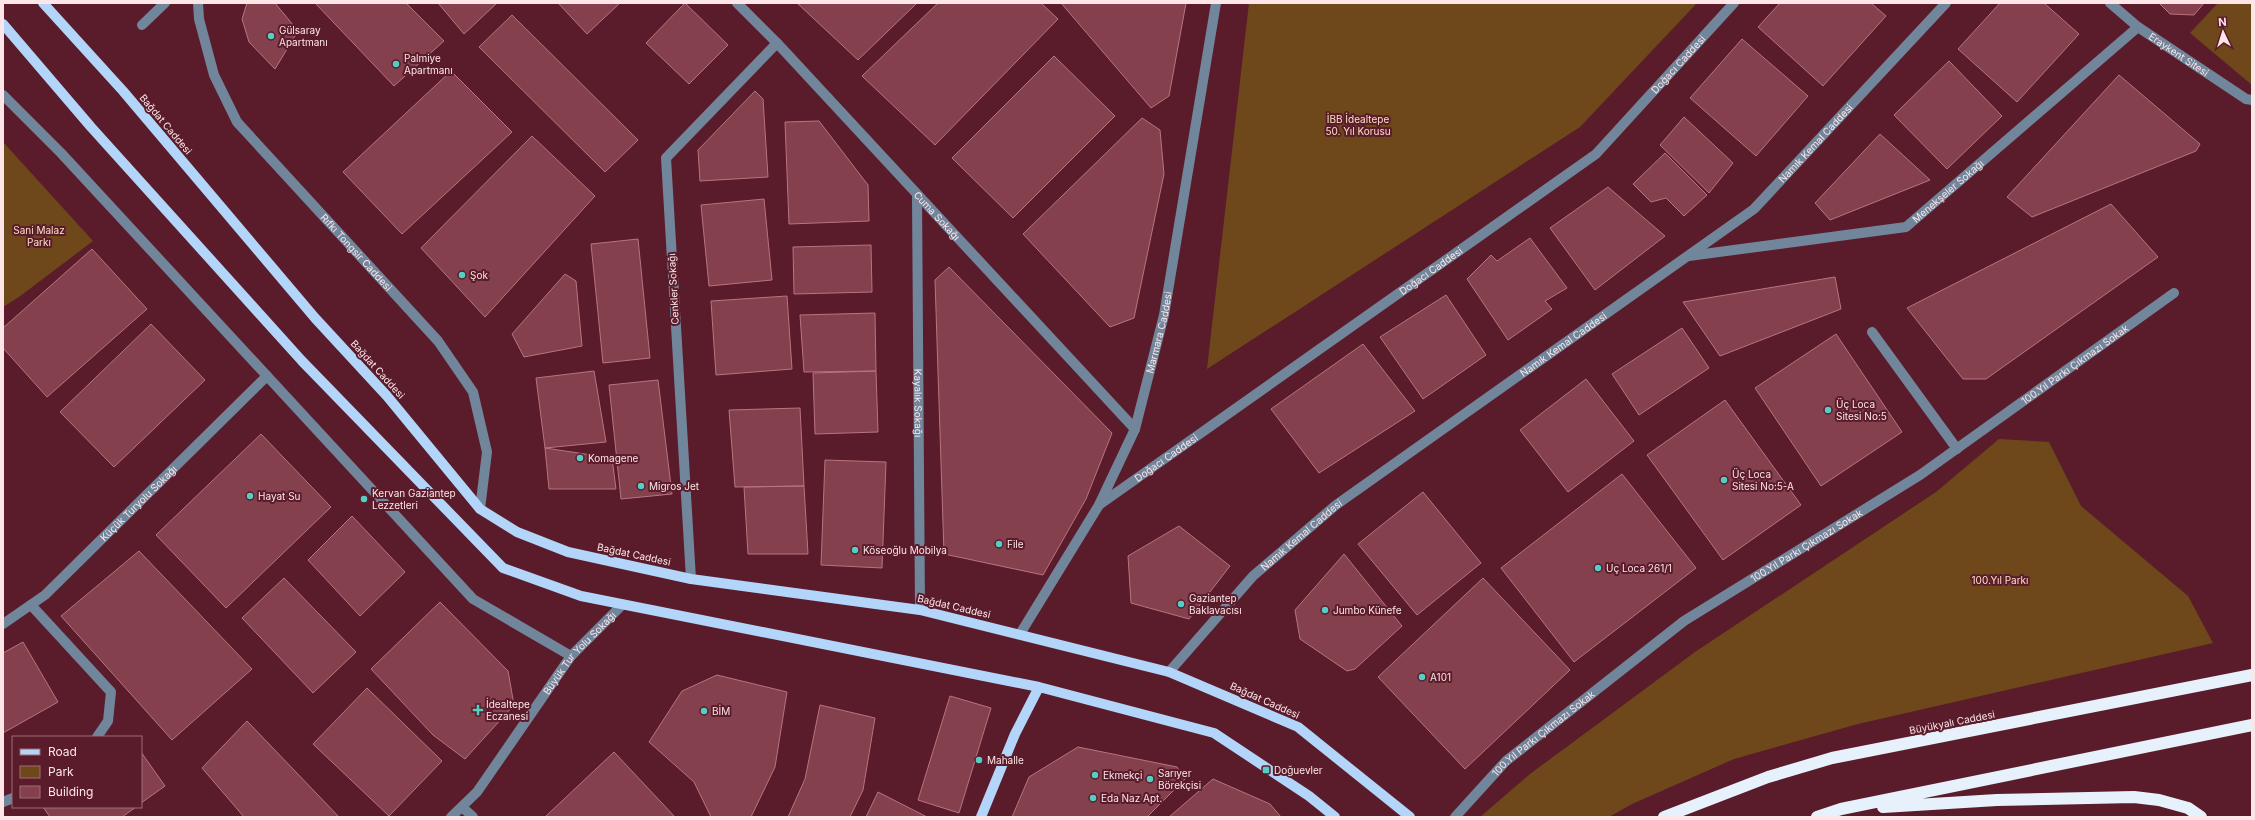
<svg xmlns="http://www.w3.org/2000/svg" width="2255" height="820" font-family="Inter,sans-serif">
<rect width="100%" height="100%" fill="#5a1c2b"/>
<!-- green -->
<path fill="#6e481a" d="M1249,3h448l-117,124 -373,242z
M2218,3h34v82l-62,-52z
M3,142l90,99 -74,56 -16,10z
M1999,439l50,3 32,64 107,90 25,47 -355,81 -124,35 -102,45 -23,13h-129l50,-43 165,-122 241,-160z"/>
<!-- building -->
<path fill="#84404d" stroke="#ba7380" d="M247,3h28l23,28 -23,38 -26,-27 -7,-23z
M315,3h91l38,38 -50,45z
M438,3h59l-33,31z
M558,3h62l-33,31z
M685,3l43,42 -39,39 -43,-41z
M797,3h120l-59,57z
M938,3h103l17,16 -123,126 -73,-69z
M1061,3h125l-17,93 -18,12z
M1780,3h91l15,13 -63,70 -65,-59z
M2000,3h44l35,31 -62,68 -59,-53z
M2159,3h45l-10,12 -24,-1z
M512,15l126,125 -33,32 -126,-125z
M1742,39l66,57 -52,60 -66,-58z
M1054,56l61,60 -102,102 -61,-60z
M1949,61l53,55 -55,53 -53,-54z
M451,71l61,61 -110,102 -59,-62z
M2119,75l81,69 -4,7 -164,66 -25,-20z
M755,91l8,8 5,78 -68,4 -2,-31z
M1684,117l49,46 -24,30 -49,-48z
M1142,118l18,12 4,44 -30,144 -24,9 -87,-93z
M819,121l49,64 1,36 -80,3 -4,-102z
M1880,134l50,46 -100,40 -15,-17z
M532,136l63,60 -110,121 -64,-69z
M1665,153l42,42 -23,21 -18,-18 -15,4 -18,-18z
M1608,187l57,49 -70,54 -45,-62z
M764,199l8,81 -63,6 -8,-81z
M2111,204l47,53 -172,122h-23l-56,-71z
M1530,238l37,50 -22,13 7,8 -44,31 -41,-61 24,-24 6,6z
M638,239l12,119 -47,5 -12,-119z
M871,245l1,47 -78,2 -1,-47z
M92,249l55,60 -100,88 -44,-49v-20z
M949,267l163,166 -26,66 -43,76 -99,-21 -9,-274z
M565,274l11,7 6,65 -58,11 -12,-23z
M1835,277l6,32 -121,47 -37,-54z
M1446,295l40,60 -63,44 -43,-62z
M787,296l5,73 -76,6 -5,-74z
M875,313l1,58 -72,1 -4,-57z
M151,324l54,56 -91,87 -54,-55z
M1682,328l27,40 -70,47 -27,-41z
M1836,334l66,98 -81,54 -66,-98z
M1363,344l52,67 -96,62 -48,-64z
M594,371l12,71 -61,6 -9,-70z
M876,371l2,61 -63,2 -2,-61z
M1586,379l48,62 -66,51 -48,-62z
M658,380l14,114 -51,5 -12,-114z
M1725,400l76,105 -78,55 -76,-105z
M800,408l4,78 -69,1 -6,-77z
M261,434l70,73 -105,101 -70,-73z
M545,448l67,10 4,31h-67z
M825,460l61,2 -4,106 -61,-3z
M1622,474l74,94 -122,94 -73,-94z
M804,486l4,68h-60l-4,-67z
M1423,492l58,71 -64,52 -59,-71z
M352,516l53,56 -45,44 -52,-56z
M1179,526l51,40 -41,53 -58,-16 -3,-47z
M139,551l113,118 -80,71 -111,-124z
M1344,554l58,72 -47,43 -8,2 -47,-32 -5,-29z
M284,578l72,74 -43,41 -71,-75z
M1483,578l87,92 -105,99 -87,-92z
M440,602l68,69 6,34 -49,54 -32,-24 -62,-66z
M23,642l35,60 -55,31v-80z
M717,675l70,17 -12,75 -24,50h-40l-17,-35 -45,-40 33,-51z
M367,688l75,73 -53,55 -76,-72z
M950,696l41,12 -32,105 -41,-13z
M820,705l55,13 -12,72 -13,27h-62l17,-38z
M247,721l92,96h-95l-42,-49z
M1078,747l99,20 8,12 -38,38h-135l17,-40z
M141,752l24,34 -24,17z
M614,752l61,65h-130z
M1213,779l57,25 11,13h-112z
M878,792l49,25h-61z
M43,807h93l-14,10h-72z"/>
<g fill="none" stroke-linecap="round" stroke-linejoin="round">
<!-- minor -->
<g stroke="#71869b" stroke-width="10">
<path id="s1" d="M198,3l1,16 15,56 23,47 201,219 35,51 14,60 -7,57"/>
<path id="s2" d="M737,3l40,40 358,386"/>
<path id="s3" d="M2110,3l28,24 108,72 6,1"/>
<path d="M142,25l23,-22"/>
<path d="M3,95l58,58 412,446 98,57"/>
<path id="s4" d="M917,196l3,414"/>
<path id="s5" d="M1689,256l217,-29 232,-200"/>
<path d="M1872,332l85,117"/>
<path id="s6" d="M1099,505l497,-351 138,-151"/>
<path d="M691,579l-25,-421 111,-115"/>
<path d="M31,605l80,87 -3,29 -11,16"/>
<path id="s7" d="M3,624l42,-29 222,-219"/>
<path id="s8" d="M1020,634l79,-129 36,-76 29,-114 52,-312"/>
<path id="s9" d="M1169,672l84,-96 83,-71 418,-296 192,-206"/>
<path d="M3,802l10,-4"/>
<path d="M462,807l11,10"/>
<path id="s10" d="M451,817l26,-25 94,-136 51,-51"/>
<path id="s11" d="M1455,817l51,-56 178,-140 236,-146 254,-182"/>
</g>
<!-- major -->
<path stroke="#b2d5f9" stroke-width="10" d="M43,3l80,88 192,227 72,78 93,113 37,23 51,20 123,27 229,31 249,62 129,55 112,90
M3,24l88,103 211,234 201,207 78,28 458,91 175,46 95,63 26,21
M981,817l34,-83 24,-47"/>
<!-- highway -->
<path stroke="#e7f1fc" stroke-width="12" d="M1883,807l114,-7 137,-3 25,3 29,8 13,9
M1664,817l104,-40 64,-19 420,-83
M1817,817l24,-8 411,-84"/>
</g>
<!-- markers -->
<g fill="#55cec5" stroke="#5a1c2b" stroke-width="1.5">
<circle cx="271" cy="36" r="4"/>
<circle cx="396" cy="64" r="4"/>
<circle cx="462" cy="275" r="4"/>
<circle cx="1828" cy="410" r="4"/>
<circle cx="580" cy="458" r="4"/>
<circle cx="1724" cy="480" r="4"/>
<circle cx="641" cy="486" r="4"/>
<circle cx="250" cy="496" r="4"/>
<circle cx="364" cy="499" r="4"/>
<circle cx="999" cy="544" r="4"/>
<circle cx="855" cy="550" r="4"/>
<circle cx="1598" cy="568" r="4"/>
<circle cx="1181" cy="604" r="4"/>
<circle cx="1325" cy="610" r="4"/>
<circle cx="1422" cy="677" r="4"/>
<path d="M476 704h4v4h4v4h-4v4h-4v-4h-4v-4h4z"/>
<circle cx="704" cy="711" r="4"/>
<circle cx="979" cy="760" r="4"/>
<rect x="1262" y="766" width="8" height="8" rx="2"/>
<circle cx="1095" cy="775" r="4"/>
<circle cx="1150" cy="779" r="4"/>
<circle cx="1093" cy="798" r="4"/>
</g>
<g text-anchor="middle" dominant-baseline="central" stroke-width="4" stroke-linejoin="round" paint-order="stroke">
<!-- poi labels -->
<g font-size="10" fill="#fde5e8" stroke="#5a1c2b" text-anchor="start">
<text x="279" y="30">Gülsaray<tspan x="279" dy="12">Apartmanı</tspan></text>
<text x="404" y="58">Palmiye<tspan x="404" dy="12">Apartmanı</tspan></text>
<text x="470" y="275">Şok</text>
<text x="1836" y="404">Üç Loca<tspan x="1836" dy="12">Sitesi No:5</tspan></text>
<text x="588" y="458">Komagene</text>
<text x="1732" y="474">Üç Loca<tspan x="1732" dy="12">Sitesi No:5-A</tspan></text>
<text x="649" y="486">Migros Jet</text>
<text x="372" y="493">Kervan Gaziantep<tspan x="372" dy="12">Lezzetleri</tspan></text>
<text x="258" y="496">Hayat Su</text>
<text x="1007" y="544">File</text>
<text x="863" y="550">Köseoğlu Mobilya</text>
<text x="1606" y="568">Uç Loca 261/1</text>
<text x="1189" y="598">Gaziantep<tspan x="1189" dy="12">Baklavacısı</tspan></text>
<text x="1333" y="610">Jumbo Künefe</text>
<text x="1430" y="677">A101</text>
<text x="486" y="704">İdealtepe<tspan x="486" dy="12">Eczanesi</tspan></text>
<text x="712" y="711">BİM</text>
<text x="987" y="760">Mahalle</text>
<text x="1274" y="770">Doğuevler</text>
<text x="1158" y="773">Sarıyer<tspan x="1158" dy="12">Börekçisi</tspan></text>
<text x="1103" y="775">Ekmekçi</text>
<text x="1101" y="798">Eda Naz Apt.</text>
</g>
<!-- street labels -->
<g font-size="10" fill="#fde5e8" stroke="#5a1c2b">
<text stroke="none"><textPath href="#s3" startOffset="86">Eraykent Sitesi</textPath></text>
<text stroke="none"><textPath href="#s6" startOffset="730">Doğacı Caddesi</textPath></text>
<text transform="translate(166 124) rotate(50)">Bağdat Caddesi</text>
<text stroke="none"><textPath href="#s9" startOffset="839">Namık Kemal Caddesi</textPath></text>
<text stroke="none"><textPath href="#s5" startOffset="274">Menekşeler Sokağı</textPath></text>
<text stroke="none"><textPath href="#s2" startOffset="292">Cuma Sokağı</textPath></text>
<text stroke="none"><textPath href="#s1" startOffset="303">Rıfkı Tongsir Caddesi</textPath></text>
<text stroke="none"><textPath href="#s6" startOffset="406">Doğacı Caddesi</textPath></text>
<text transform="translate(673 289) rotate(-93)">Cenkler Sokağı</text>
<text stroke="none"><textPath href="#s8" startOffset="335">Marmara Caddesi</textPath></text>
<text stroke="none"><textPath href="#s9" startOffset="515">Namık Kemal Caddesi</textPath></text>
<text stroke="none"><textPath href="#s11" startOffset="770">100.Yıl Parkı Çıkmazı Sokak</textPath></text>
<text transform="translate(378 369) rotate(48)">Bağdat Caddesi</text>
<text stroke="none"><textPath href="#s4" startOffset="207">Kayalık Sokağı</textPath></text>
<text stroke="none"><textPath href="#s6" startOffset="82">Doğacı Caddesi</textPath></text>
<text stroke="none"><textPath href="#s7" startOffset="182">Küçük Turyolu Sokağı</textPath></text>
<text stroke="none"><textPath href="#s9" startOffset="191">Namık Kemal Caddesi</textPath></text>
<text stroke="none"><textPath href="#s11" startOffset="446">100.Yıl Parkı Çıkmazı Sokak</textPath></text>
<text transform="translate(634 554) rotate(12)">Bağdat Caddesi</text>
<text transform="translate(954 606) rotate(13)">Bağdat Caddesi</text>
<text stroke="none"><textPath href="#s10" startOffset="209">Büyük Tur Yolu Sokağı</textPath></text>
<text transform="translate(1265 700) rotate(24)">Bağdat Caddesi</text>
<text transform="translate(1952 722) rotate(-11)">Büyükyalı Caddesi</text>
<text stroke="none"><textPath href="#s11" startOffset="122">100.Yıl Parkı Çıkmazı Sokak</textPath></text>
</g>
<!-- park labels -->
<g font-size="10" fill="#fbdfc2" stroke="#5a1c2b">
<text x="1358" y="119">İBB İdealtepe<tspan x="1358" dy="12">50. Yıl Korusu</tspan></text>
<text x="39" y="230">Sani Malaz<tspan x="39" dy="12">Parkı</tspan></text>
<text x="2000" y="580">100.Yıl Parkı</text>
</g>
</g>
<!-- border -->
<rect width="2255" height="820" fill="none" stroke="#fde5e8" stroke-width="8"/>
<!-- legend -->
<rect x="12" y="736" width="130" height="72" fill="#5a1c2b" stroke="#9b6c77"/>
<rect x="20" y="749" width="20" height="6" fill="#b2d5f9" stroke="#9b6c77"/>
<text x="48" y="756" font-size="12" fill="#fde5e8">Road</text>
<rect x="20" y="766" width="20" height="12" fill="#6e481a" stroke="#9b6c77"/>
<text x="48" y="776" font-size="12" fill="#fde5e8">Park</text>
<rect x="20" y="786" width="20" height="12" fill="#84404d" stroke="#9b6c77"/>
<text x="48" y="796" font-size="12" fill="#fde5e8">Building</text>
<!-- north arrow -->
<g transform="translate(2223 32) rotate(356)" stroke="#5a1c2b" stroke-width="3" paint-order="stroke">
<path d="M0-3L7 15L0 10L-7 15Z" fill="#fde5e8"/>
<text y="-6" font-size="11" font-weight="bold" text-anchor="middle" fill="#fde5e8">N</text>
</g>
</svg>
